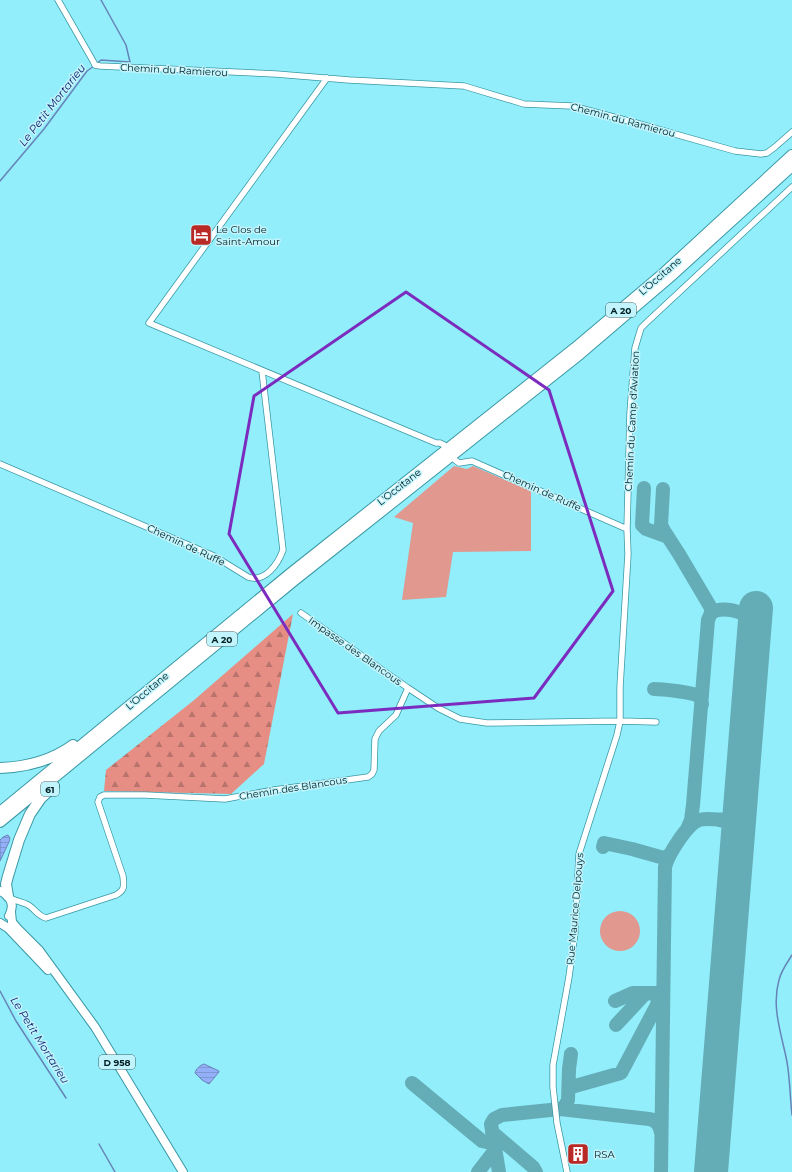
<svg xmlns="http://www.w3.org/2000/svg" width="792" height="1172" font-family="Montserrat,sans-serif">
<defs>
<pattern id="forest-firs" width="22" height="20" patternUnits="userSpaceOnUse"><rect width="22" height="20" fill="#e68e84"/><path d="M5 1l3.5 6h-7zM16 11l3.5 6h-7z" fill="#b8736c"/></pattern>
<pattern id="water-rules" width="6" height="5" patternUnits="userSpaceOnUse"><rect width="6" height="5" fill="#93aff8"/><path d="M0 2.5h6" fill="none" stroke="#7d96d4"/></pattern>
</defs>
<rect width="100%" height="100%" fill="#92eefb"/>
<!-- grass -->
<path fill="#e0988f" d="M454,466l13,3 6,-3 58,25v60l-78,1 -7,45 -44,3 11,-77 -19,-6z
M600 931a20 20 0 1 1 40 0a20 20 0 1 1-40 0Z"/>
<!-- forest -->
<path fill="url(#forest-firs)" d="M293,614l-29,150 -33,30 -127,-3 2,-21 87,-69z"/>
<!-- water -->
<path fill="url(#water-rules)" stroke="#6784b8" d="M8,835l2,3 -1,4 -9,19v-21l3,-3z
M204,1064l15,7v1l-10,12 -7,-4 -7,-7c1,-4 5,-8 9,-9z"/>
<g fill="none" stroke-linecap="round" stroke-linejoin="round">
<!-- stream -->
<path stroke="#6784b8" stroke-width="1.5" d="M97,63l4,-3 29,2 -4,-17 -25,-45
M0,181l44,-52 43,-58 7,-5
M792,955c-5,8 -11,16 -13,25 -8,28 3,55 8,82 3,17 3,35 5,53
M0,991l16,30 50,77
M99,1144l16,28"/>
<!-- taxiway -->
<path stroke="#64adb7" stroke-width="14" d="M644,488l-2,37 4,4 22,8 11,17 32,54v5
M663,489l-2,36 3,6 4,6
M654,689c6,0 39,3 44,7 3,2 3,5 4,8
M719,820c23,2 18,20 17,37
M687,829l4,-9 2,-15 15,-185 3,-7c10,-7 34,-3 40,9 3,7 2,17 2,25
M603,847l1,-4 28,6 32,9 3,-1 3,-3
M615,1001l18,-8h30
M616,1025l27,-29 3,-2 5,-1
M412,1083l70,58 13,3
M575,1086l46,-13 37,-70 -1,-5 2,-2
M560,1109l5,-3 3,-6 1,-31 2,-15
M492,1132l41,35 3,5
M478,1172l17,-22
M499,1172l-8,-48 3,-5 8,-4 58,-6 89,10c8,1 11,7 12,14
M661,1172l4,-305c3,-12 22,-43 34,-47 10,-4 25,4 33,-4 4,-3 6,-9 8,-13"/>
<!-- runway -->
<path stroke="#64adb7" stroke-width="34" d="M711,1172l45,-564"/>
<!-- minor casing -->
<g stroke="#3998a4" stroke-width="7">
<path id="minor" d="M58,0l35,61 2,4 5,1 176,8 73,6 115,6 60,18 48,2 64,17 99,28 26,3 6,-1 8,-6 17,-15
M327,78l-178,245 287,120h4l4,2
M455,460l4,3 13,-2 155,68
M0,464l214,92 34,21c17,6 30,-13 35,-27l-21,-179
M301,613l107,75
M10,898c7,4 15,4 21,9 6,5 8,9 15,11l70,-23c9,-5 8,-9 7,-19l-25,-74 2,-5 4,-2h41l80,4 49,-9 94,-13 4,-3 2,-4 1,-31 4,-8 17,-16 12,-27 30,20 22,11 27,4 133,-2 36,1
M567,1172l-10,-49 -4,-36v-22l16,-88 6,-45 4,-78 38,-119 3,-14v-34l8,-133 -1,-25 3,-116 5,-65 6,-20 5,-5 146,-136"/>
</g>
<!-- primary casing -->
<g stroke="#3998a4" stroke-width="10">
<path id="primary" d="M0,891c11,5 15,14 9,25
M11,912l1,10 5,6 22,22 56,77 88,145
M0,923l8,5 40,42"/>
</g>
<!-- motorway casing -->
<g stroke="#3998a4" stroke-width="12">
<path id="motorway" d="M0,768c27,-1 51,-7 73,-23
M0,812l291,-239 284,-225 90,-76 127,-117
M0,822l296,-243 284,-225 90,-77 122,-111
M8,896l-2,-12 2,-8 11,-36 11,-26 11,-16 13,-12"/>
</g>
<!-- minor -->
<use href="#minor" stroke="#fff" stroke-width="5.5"/>
<!-- primary -->
<use href="#primary" stroke="#fff" stroke-width="8"/>
<!-- motorway -->
<use href="#motorway" stroke="#fff" stroke-width="10"/>
</g>
<!-- marked area -->
<path fill="none" stroke="#7b2cbf" stroke-width="3" stroke-linejoin="round" d="M406,292l143,98 64,201 -79,107 -196,15 -109,-179 25,-138z"/>
<!-- icons -->
<defs>
<g id="hotel-square" transform="scale(1.15)"><rect x="-9" y="-9" width="18" height="18" rx="4" fill="#b92a26" stroke="#c1f4fc"/><path d="M-6-4.5h1.5V1H6V5H4.5V3h-9V5H-6ZM-4 0a1.8 1.8 0 1 1 3.6 0ZM.5 0V-2.5h3Q6-2.5 6 0Z" fill="#fff"/></g>
<g id="building-square" transform="scale(1.15)"><rect x="-9" y="-9" width="18" height="18" rx="4" fill="#b92a26" stroke="#c1f4fc"/><path d="M-4-6H4V6H1V3H-1V6H-4ZM-2.5-4.3h1.7v1.8h-1.7ZM.8-4.3h1.7v1.8H.8ZM-2.5-1h1.7V.8h-1.7ZM.8-1h1.7V.8H.8Z" fill="#fff"/></g>
</defs>
<g fill-rule="evenodd">
<use href="#hotel-square" x="201" y="235"/>
<use href="#building-square" x="578" y="1154"/>
</g>
<g text-anchor="middle" dominant-baseline="central" stroke-width="3" stroke-linejoin="round" paint-order="stroke">
<!-- shield labels -->
<g fill="#c1f4fc" stroke="#3b5e63" stroke-width="1">
<rect x="606" y="303" width="30" height="14" rx="3"/>
<rect x="207" y="632" width="30" height="14" rx="3"/>
<rect x="41" y="782" width="18" height="14" rx="3"/>
<rect x="99" y="1055" width="36" height="14" rx="3"/>
</g>
<g font-size="9" font-weight="bold" fill="#011e22">
<text x="621" y="310">A 20</text>
<text x="222" y="639">A 20</text>
<text x="50" y="789">61</text>
<text x="117" y="1062">D 958</text>
</g>
<!-- street labels -->
<g font-size="10" fill="#011e22" stroke="#c1f4fc">
<text transform="translate(174 70) rotate(3)">Chemin du Ramierou</text>
<text transform="translate(623 120) rotate(15)">Chemin du Ramierou</text>
<text transform="translate(660 276) rotate(-41)">L'Occitane</text>
<text transform="translate(632 421) rotate(-87)">Chemin du Camp d'Aviation</text>
<text transform="translate(399 487) rotate(-38)">L'Occitane</text>
<text transform="translate(542 491) rotate(24)">Chemin de Ruffe</text>
<text transform="translate(186 545) rotate(25)">Chemin de Ruffe</text>
<text transform="translate(355 651) rotate(35)">Impasse des Blancous</text>
<text transform="translate(147 691) rotate(-40)">L'Occitane</text>
<text transform="translate(293 788) rotate(-9)">Chemin des Blancous</text>
<text transform="translate(575 909) rotate(-85)">Rue Maurice Delpouys</text>
</g>
<!-- poi labels -->
<g font-size="10" fill="#011e22" stroke="#c1f4fc" text-anchor="start">
<text x="216" y="229">Le Clos de<tspan x="216" dy="12">Saint-Amour</tspan></text>
<text x="594" y="1154">RSA</text>
</g>
<!-- water labels -->
<g font-size="11" font-style="italic" fill="#0d1b6c" stroke="#c1f4fc">
<text transform="translate(52 105) rotate(-52)">Le Petit Mortarieu</text>
<text transform="translate(40 1040) rotate(58)">Le Petit Mortarieu</text>
</g>
</g>
</svg>
